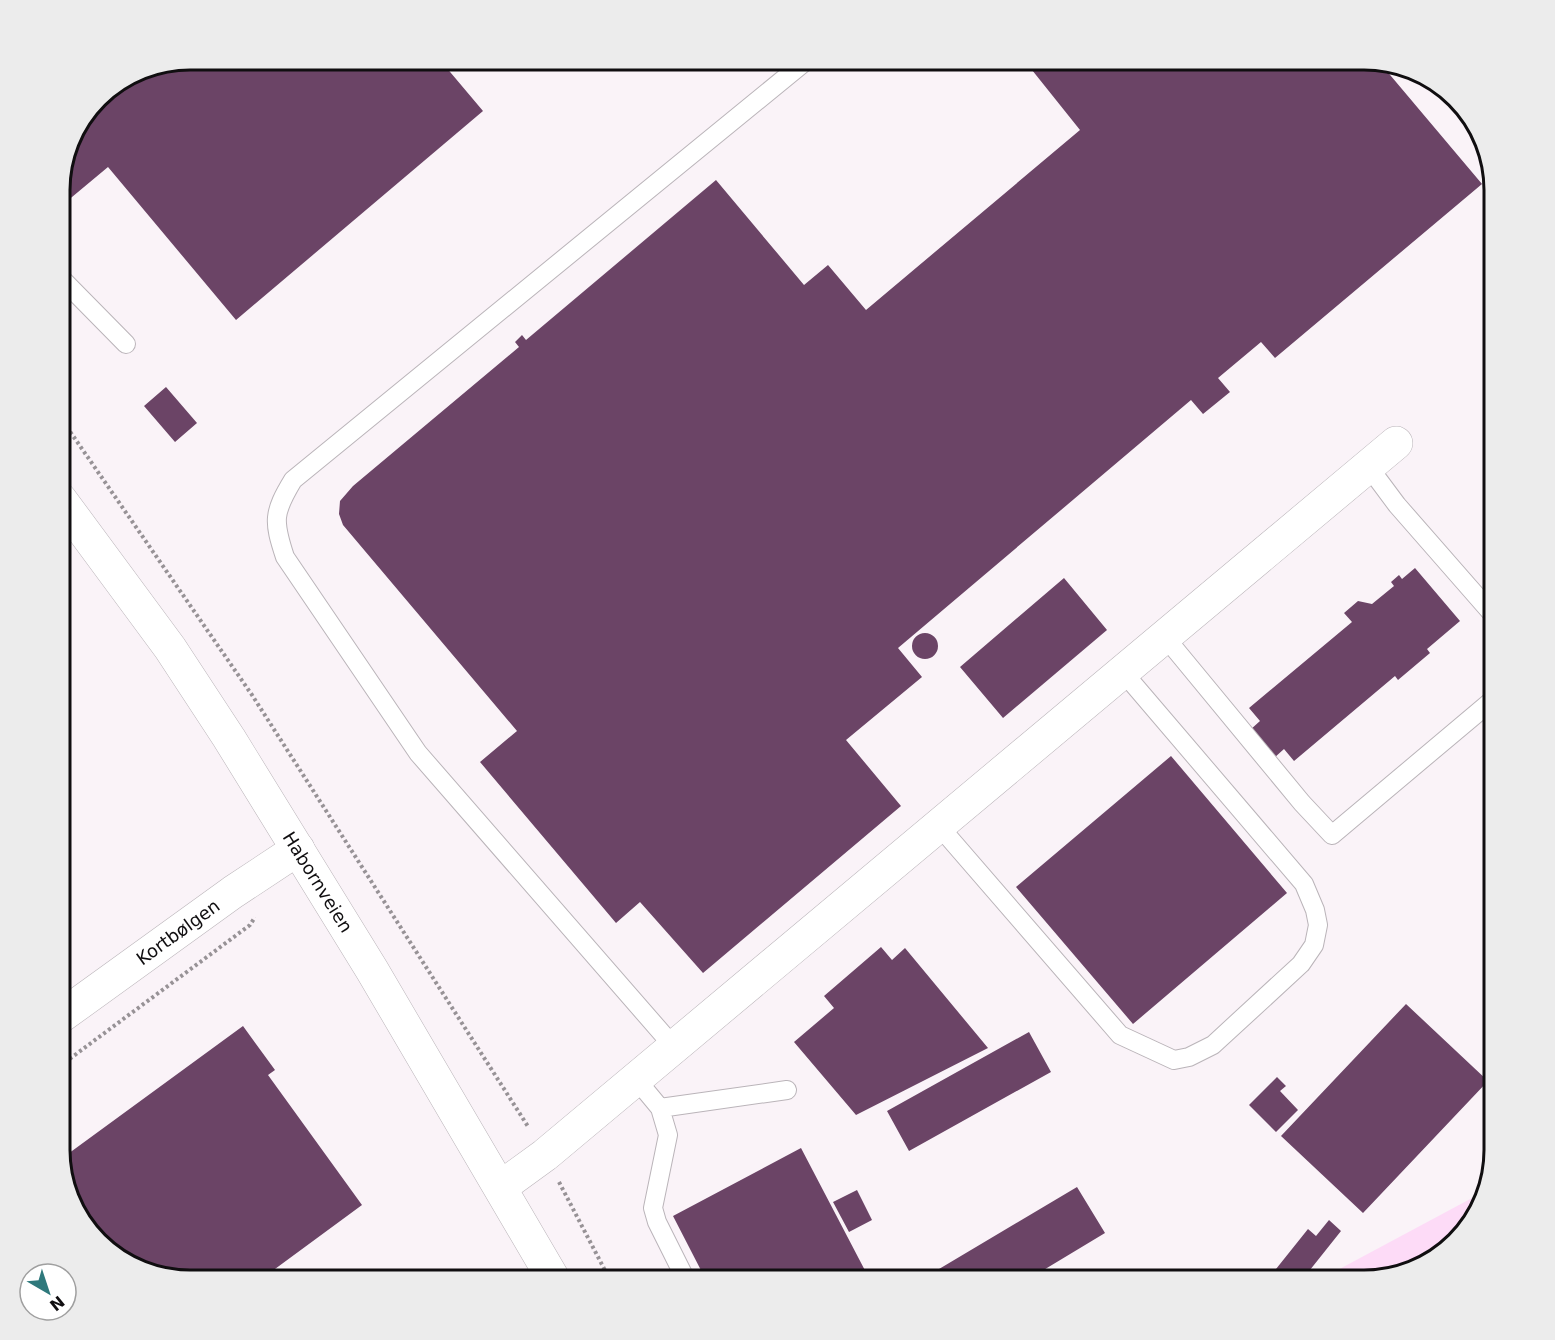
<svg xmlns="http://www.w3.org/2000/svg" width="1555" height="1340" font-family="'DejaVu Sans',sans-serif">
<rect width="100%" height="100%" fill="#faf3f8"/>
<!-- green -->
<path fill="#fddbf7" d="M1487,1190c-6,30 -44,67 -72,80 -25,11 -68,10 -96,10z"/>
<!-- building -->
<path fill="#6b4466" d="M190,60h250l43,51 -247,209 -128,-153 -48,40v-25l13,-49 31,-40 37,-23z
M1033,60h332l15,3 102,121 -207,174 -14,-16 -43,36 12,14 -27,22 -12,-14 -293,248 24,29 -76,63 55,66 -198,167 -63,-71 -24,21 -136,-161 37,-31 -174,-206 -4,-11 1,-13 13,-15 166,-139 -4,-5 7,-7 4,5 190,-160 88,105 24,-20 38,45 214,-180 -52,-65z
M166,387l31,36 -22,19 -31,-36z
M1415,568l45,53 -33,28 3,4 -32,27 -3,-4 -101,85 -10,-12 -10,9 -24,-28 10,-9 -11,-13 103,-86 -8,-9 14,-12 14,3 22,-18 -3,-4 8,-7 3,4z
M1064,578l43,52 -104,88 -43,-51z
M912 646a13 13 0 1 1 26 0a13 13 0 1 1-26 0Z
M1171,756l116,137 -154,131 -117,-137z
M881,947l11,13 13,-12 83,100 -132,67 -62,-73 40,-34 -10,-12z
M1406,1004l82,77 -125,132 -82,-77z
M243,1026l32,44 -7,5 94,130 -102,75h-70l-49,-10 -37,-23 -31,-40 -12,-48z
M1029,1032l22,40 -142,79 -22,-40z
M1277,1077l9,9 -6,5 18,19 -22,22 -27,-27z
M801,1148l69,132h-164l-33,-64z
M1077,1187l28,46 -78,47h-88l-5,-8z
M857,1190l15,30 -23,12 -16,-30z
M1329,1220l12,11 -39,49h-13l-13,-11 32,-40 8,7z"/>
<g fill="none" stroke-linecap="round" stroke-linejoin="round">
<!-- lane casing -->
<g stroke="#bab4b9" stroke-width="20">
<path id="lane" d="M60,277l66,67
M1368,466l29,39 98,112
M1165,637l137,166 30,32 163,-137
M939,826l181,209 54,25 15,-3 24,-12 88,-81 13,-19 4,-20 -3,-15 -11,-26 -181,-212
M674,1047l-256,-294 -133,-196c-12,-36 -12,-44 8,-77l514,-420
M636,1079l24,29 8,27 -15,73 4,14 29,58
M660,1108l127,-18"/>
</g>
<!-- street casing -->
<g stroke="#bab4b9" stroke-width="34">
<path id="street" d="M60,1017l173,-125 65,-43
M501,1187l44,-32 851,-712"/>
</g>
<!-- highway casing -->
<g stroke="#bab4b9" stroke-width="34">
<path id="highway" d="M60,499l110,149 59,90 143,232 182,310"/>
</g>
<!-- path -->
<path stroke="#979296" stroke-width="4" stroke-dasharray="3 3" stroke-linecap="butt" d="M60,417l192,278 277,433
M60,1066l190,-141 5,-8
M559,1182l51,98"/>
<!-- lane -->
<use href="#lane" stroke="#fff" stroke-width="18"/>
<!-- street -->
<use href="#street" stroke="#fff" stroke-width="33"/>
<!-- highway -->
<use href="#highway" stroke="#fff" stroke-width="33"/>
</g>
<g text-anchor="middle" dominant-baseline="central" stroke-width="6" stroke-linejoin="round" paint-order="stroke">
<!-- street labels -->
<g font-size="18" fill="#100e10" stroke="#fff">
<text transform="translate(318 882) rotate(58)">Habornveien</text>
<text transform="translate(178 932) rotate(-36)">Kortbølgen</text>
</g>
</g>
<!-- crop -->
<path d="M0 0H1555V1340H0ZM190 70H1364A120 120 0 0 1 1484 190V1150A120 120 0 0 1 1364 1270H190A120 120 0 0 1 70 1150V190A120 120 0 0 1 190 70Z" fill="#ececec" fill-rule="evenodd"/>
<path fill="none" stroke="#100e10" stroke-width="3" d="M190 70H1364A120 120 0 0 1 1484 190V1150A120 120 0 0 1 1364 1270H190A120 120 0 0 1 70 1150V190A120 120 0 0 1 190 70Z"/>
<!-- north arrow -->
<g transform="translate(48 1292) rotate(141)"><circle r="28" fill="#ffffff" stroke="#9f9f9f" stroke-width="1.5"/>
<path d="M0-4.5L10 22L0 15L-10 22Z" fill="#2f797c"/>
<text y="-9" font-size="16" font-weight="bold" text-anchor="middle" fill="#100e10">N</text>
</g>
</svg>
